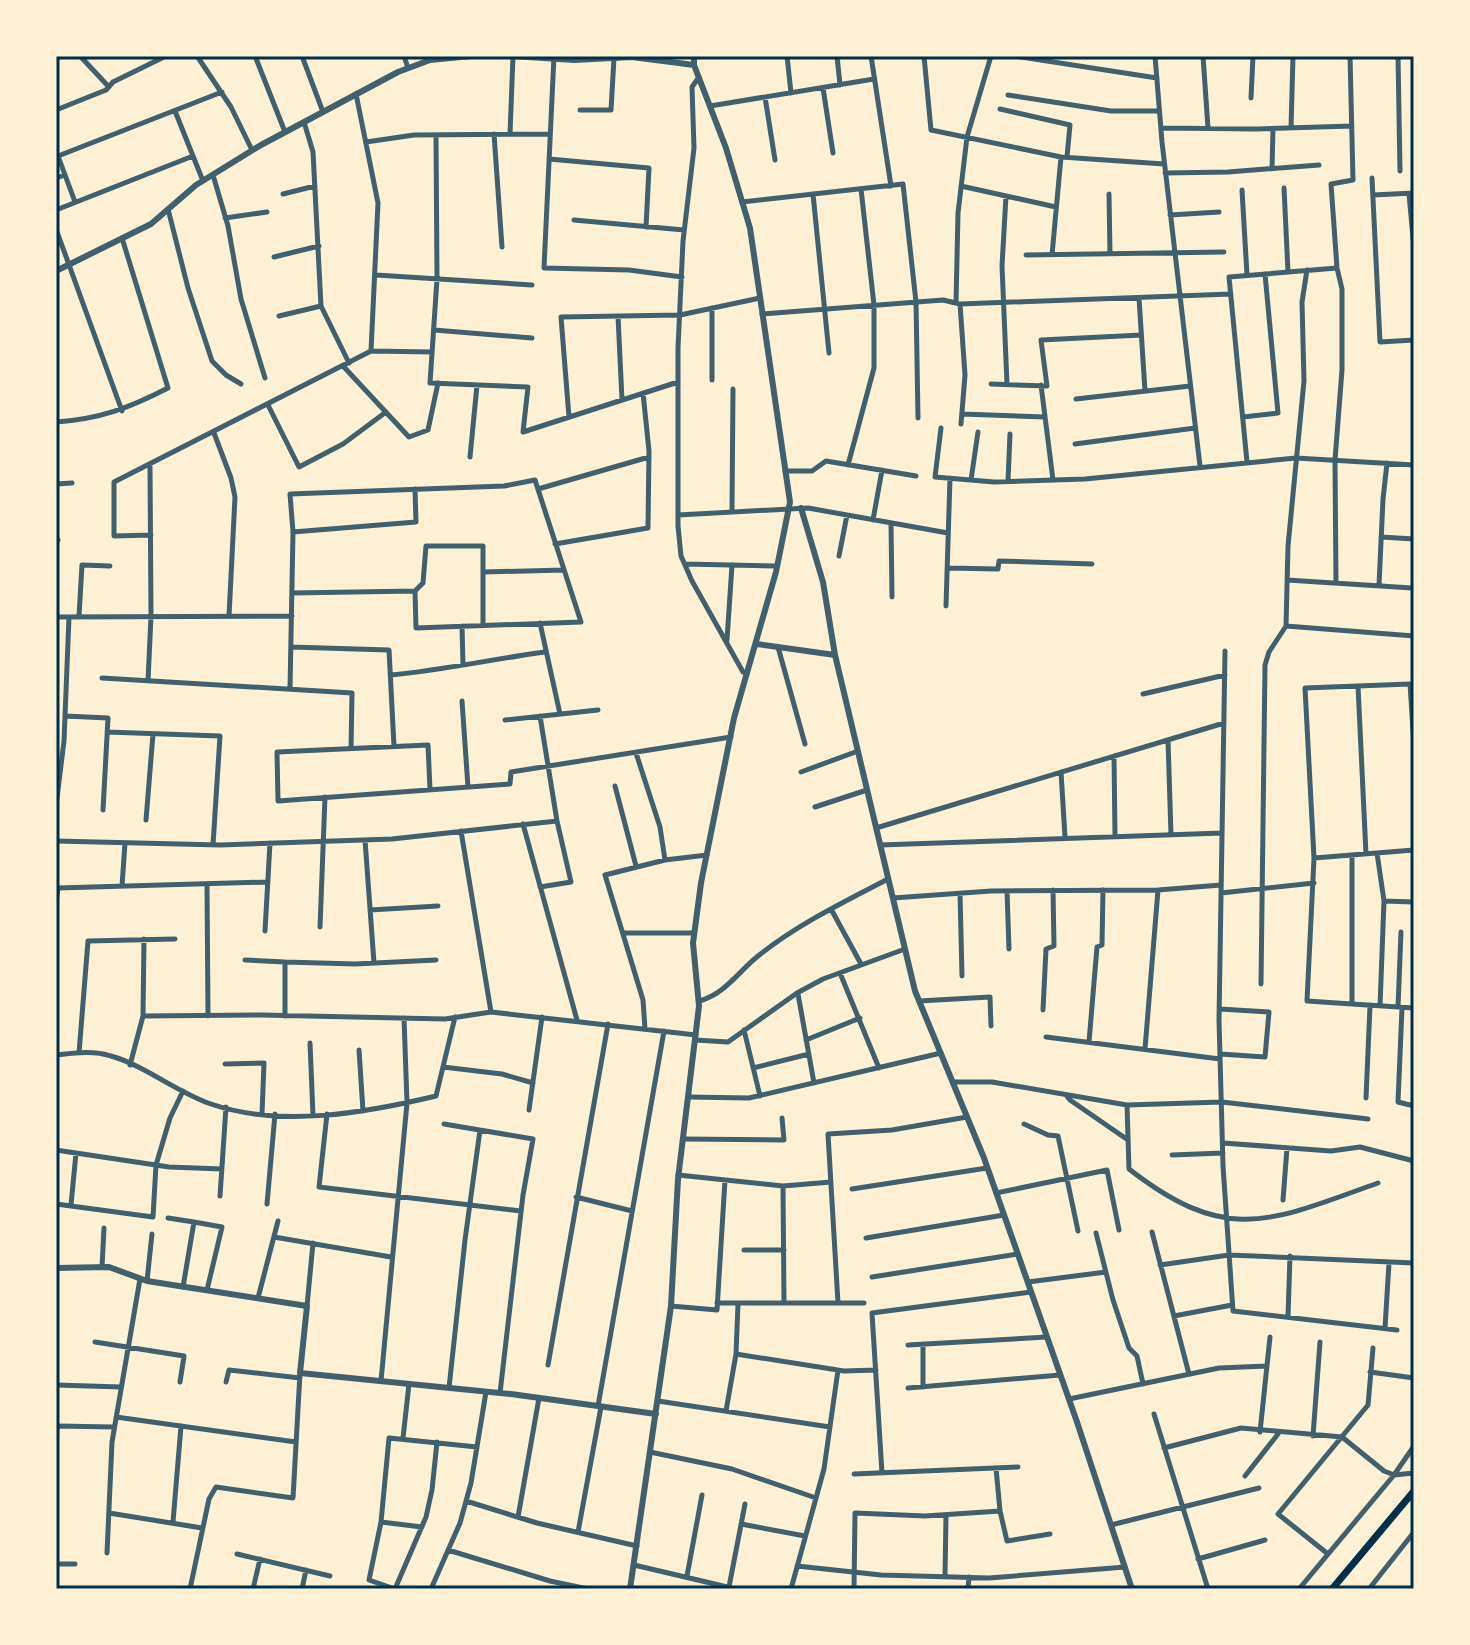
<svg xmlns="http://www.w3.org/2000/svg" width="1470" height="1645" font-family="Inter,sans-serif">
<rect width="100%" height="100%" fill="#fdf0d5"/>
<g fill="none" stroke-linecap="round" stroke-linejoin="round">
<!-- minor -->
<path stroke="#3f606c" stroke-width="5" d="M80,56l29,31
M197,56l34,51 21,43
M255,56l30,76
M302,56l21,56
M404,56l4,12
M554,56l-10,212 85,2 53,7
M787,56l4,37
M837,56l3,29
M871,56l20,130
M924,56l7,74 130,27 103,7
M1015,56l142,22
M1155,56l7,86 38,324
M1203,56l5,72
M1398,56l2,115
M56,58l6,-2
M699,77l-7,10 2,61 -11,93 -5,107v178l3,30 11,25 51,91 4,1
M823,88l10,65
M356,94l22,109 -7,148
M1008,95l103,16h48
M765,97l10,63
M1251,98l2,-42
M710,106l164,-27
M1000,109l70,16 -3,32
M56,110l50,-20 7,-8 53,-26
M580,110h31l3,-52
M175,111l28,70
M304,122l9,30 8,154 28,57
M1161,128l96,1 95,-3
M1291,128l2,-72
M494,134l8,113
M510,134l3,-78
M436,135l1,144 -7,104 98,4 -5,45 155,-50
M366,142l48,-7 136,-1
M549,159l100,9 -3,59
M1272,169l1,-40
M1165,173l63,-1 91,-7
M213,175l15,51 13,73 24,79
M56,178l9,-3
M1372,178l8,164 34,-2
M961,186l95,21
M1284,188l4,84
M1242,190l5,85
M283,194l32,-8
M813,194l16,159
M1109,194l1,60
M1409,194l5,54
M1373,195l41,-2
M1006,196l-4,70 5,118
M75,202l-17,-46 164,-64
M742,202l161,-18 13,118 2,116
M168,209l20,79 24,73 14,14 15,9
M56,210l137,-54
M1170,215l49,-3
M225,218l42,-6
M574,220l110,10
M56,229l66,182
M1026,255l198,-3
M1052,255l9,-98
M274,257l45,-11
M376,275l156,10
M1139,298l6,93
M956,303l2,-90 9,-76 24,-81
M960,304l5,71 -4,49
M762,314l181,-14 17,4 271,-10
M279,316l42,-10
M618,316l4,84
M434,330l98,8
M343,366l66,71 19,-7 10,-47
M712,380v-72
M991,384l56,2 -6,-46 100,-5
M1041,385l12,95
M1076,399l114,-13
M268,405l31,62 44,-23 43,-32
M962,414l83,3
M569,417l-8,-100 119,-2 80,-17
M1243,417l35,-4 -13,-139
M56,422c44,-3 73,-14 112,-34l-46,-150
M941,428l-6,49 59,5 91,-3 211,-21 118,7
M214,433l17,45 4,19 -6,119
M1075,444l120,-16
M470,457l7,-72
M1247,462l-18,-185 108,-9
M848,465l26,-97v-63l-13,-116
M785,471h27l14,-10 90,15
M971,480l7,-48
M1008,481l2,-47
M56,484l16,-1
M538,489l111,-32
M732,511l1,-122
M678,515l130,-7 140,25
M873,520l9,-50
M891,523l1,74
M293,532l123,-10 -1,-33
M151,535l-37,1v-54l257,-131 61,1
M1381,537l33,2
M56,540h2
M555,544l93,-16 1,-77 -6,-58
M839,556l8,-41
M685,564l92,2
M947,568l51,1 1,-8 93,3
M483,572l81,-2
M1287,580l125,8
M1336,583l-1,-123 7,-90v-81l-5,-21 -6,-84 22,-4 -3,-124
M1379,585l4,-86 4,-36
M292,593l123,-2
M946,606l4,-128
M79,616l3,-51 28,1
M56,617l236,-1
M540,623l20,91
M462,626l1,39
M1286,626l128,10
M727,640l5,-75
M291,647l98,3 5,96
M778,647l27,97
M1225,651l-6,369 4,146 10,145 164,19
M391,675c52,-5 102,-16 154,-23
M102,678l250,15 -1,56
M148,681l3,-65 -1,-150
M1358,686l8,168
M290,689l3,-157 -3,-38 214,-8 31,-6 46,142 -165,6 -1,-37 8,-8 3,-37h57v79
M1143,694l82,-19
M462,701l6,86
M65,716l43,2 -5,92
M505,720l93,-10
M107,732l113,4 -7,109
M1168,740l3,95
M636,753l24,74 5,33
M1114,756l1,80
M801,772l57,-21
M1061,772l4,65
M615,786l21,80
M430,789l-2,-44 -151,7 1,49 232,-17 1,-12 220,-35
M56,806l8,-65 5,-124
M815,807l52,-17
M146,820l7,-86
M523,824l54,196
M876,828l348,-105
M461,831l30,181
M365,840l9,123
M56,841l164,4 172,-6 165,-18
M880,845l342,-12
M1377,853l7,48 -4,105
M1352,855v149l62,4
M1314,858l100,-8
M207,884l1,132
M122,886l3,-43
M540,887l31,-5 -14,-61 -17,-105
M1007,891l2,58
M960,893l2,83
M1221,893l93,-10
M893,898l98,-7 167,-1 63,-5
M1384,901l30,1
M56,903l2,-15 210,-6
M831,909l30,55
M370,910l68,-4
M320,927l5,-130
M265,931l5,-88
M623,933h71
M245,960l40,2
M840,973l39,95
M1261,984l4,-319 4,-13 17,-26 2,-80 16,-165 -2,-79 5,-32
M798,994l16,89
M699,1001c26,-7 39,-29 59,-45 40,-32 86,-54 130,-77
M919,1001l71,-4 1,29
M1352,1004l-45,-3 7,-143 -9,-170 105,-4 4,61
M1398,1007l3,-75
M1402,1008l-4,94 16,4
M1220,1009l49,3 -4,45 -45,-3
M1043,1010l3,-61 8,-3 -1,-56
M143,1016l119,-1 183,4 46,-7 205,23
M285,1016v-54l70,2 81,-4
M645,1029l-2,-29 -38,-125 60,-15 42,-5
M744,1030l16,66
M1046,1037l174,22
M695,1040l33,2 69,-49 26,-14 82,-30
M806,1040l54,-22
M1089,1042l8,-95 5,-2 1,-55
M310,1043l3,72
M1145,1049l13,-159
M359,1050l4,61
M79,1053l9,-112 87,-2
M56,1055c18,-2 37,-5 55,1 35,10 65,36 100,48 70,24 154,9 225,-8l19,-79
M225,1064l39,-1 -2,51
M130,1065l13,-49 1,-77
M443,1067l59,7 31,9
M753,1068l56,-14
M953,1082h39l135,23 95,-3 146,17
M1066,1095l4,5 58,40
M688,1097l61,1 192,-45
M1366,1098l4,-92
M1127,1105l2,64c99,77 142,52 249,14
M529,1110l13,-93
M327,1114l-8,73 202,24
M444,1124l89,15 -10,56 -23,198
M1024,1124l24,11 10,1 20,95
M683,1139l101,1 -2,-22
M1223,1143l108,8 29,-4 54,14
M56,1150l113,17 53,2
M1172,1155l51,-2
M678,1175l105,11 48,-4
M783,1186l1,117
M852,1189l135,-21
M996,1193l111,-23 12,60
M220,1196l6,-89
M576,1197l56,14
M1283,1200l4,-52
M56,1204l97,13 3,-52 14,-47 13,-27
M267,1204l8,-90
M71,1205l5,-52
M168,1218l26,4
M1152,1232l37,142
M1096,1233l17,67 16,48 8,8 6,28
M274,1237l117,20
M866,1238l138,-23
M744,1250h40
M1160,1265l69,-10 185,8
M102,1267l2,-39
M872,1277l146,-23
M147,1281l5,-47
M1028,1282l78,-10
M183,1287l11,-65 28,5 -15,63
M258,1298l20,-77
M717,1303h147
M838,1303l-10,-169 64,-4 75,-13
M307,1306l6,-63
M671,1306l46,4 8,-130
M1174,1316l58,-11
M1288,1317l2,-61
M1385,1328l4,-65
M95,1342l89,14 -4,26
M923,1344v43
M908,1345l139,-8
M736,1354l108,17 32,-1
M548,1365l60,-341
M1370,1372l44,6
M381,1381l26,-278 -3,-85
M226,1382l3,-12 71,8
M56,1385l65,2
M449,1388l16,-148 15,-110
M908,1388l152,-13
M1069,1399l150,-31 48,-2
M658,1401l172,26
M598,1406l66,-375
M726,1411l10,-57 2,-50
M1154,1414l54,175
M116,1417l180,25
M56,1426l58,1
M1260,1432l10,-95
M1313,1436l7,-94
M403,1438l6,-54
M56,1448l1,-22
M1164,1448l77,-20 101,9 42,34 10,4 20,-2
M650,1452l82,17 84,29
M996,1468l4,43 7,30 43,-7
M882,1473l-10,-160 159,-21
M854,1474l164,-7
M1245,1476l33,-42
M466,1501l71,22 100,23
M109,1513l93,15
M518,1517l21,-119
M173,1522l8,-96
M381,1522l41,5
M741,1524l64,12
M1111,1525l148,-37
M578,1532l23,-125
M448,1550l102,31 38,8
M107,1553l5,-111 28,-163
M237,1554l93,22
M1328,1554l-50,-40 90,-109 5,-57
M1198,1559l67,-19
M56,1564h19
M634,1565l102,24
M797,1566l84,9 108,3 136,-11
M687,1576l15,-81
M945,1577l1,-62
M729,1587l16,-83
M190,1589l19,-90 7,-12 77,11 7,-125
M253,1589l7,-30
M302,1589l4,-19
M395,1589l-26,-9 12,-58 8,-84 88,9
M395,1589l31,-72 6,-27 5,-48
M431,1589l29,-66 11,-40 15,-91
M791,1589l33,-120 14,-99
M854,1589l1,-76 70,3 75,-5
M968,1589l1,-12
M1299,1589l95,-114 20,-29
M1369,1589l45,-57"/>
<!-- tertiary -->
<path stroke="#3f606c" stroke-width="6" d="M513,56l61,4 58,-3 62,8
M56,271l95,-47 45,-39 65,-40 137,-73 32,-12 41,-4
M801,508l22,74 12,73
M757,644l78,11 80,336 69,167 93,264 55,167
M56,1268l53,-1 38,14 160,25 -7,67 211,21 145,20
M630,1589l41,-283 7,-127 21,-173 -6,-63 8,-60 33,-165 42,-146 14,-70 -40,-274 -24,-80 -32,-83v-9"/>
<!-- secondary -->
<path stroke="#003049" stroke-width="7" d="M1332,1589l82,-98"/>
</g>
<!-- border -->
<rect width="1470" height="1645" fill="none" stroke="#fdf0d5" stroke-width="116"/>
<rect x="58" y="58" width="1354" height="1529" fill="none" stroke="#003049" stroke-width="3"/>
</svg>
